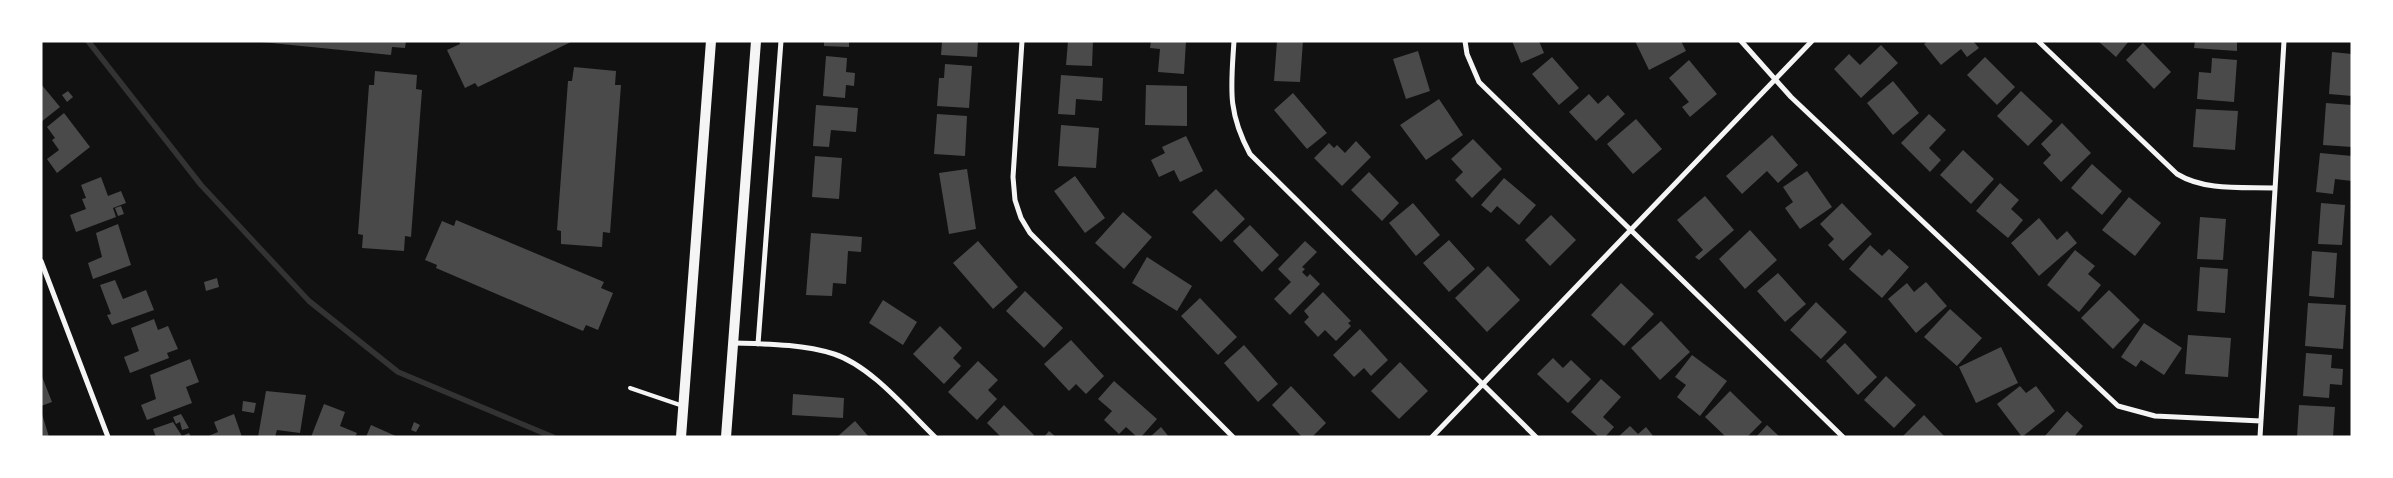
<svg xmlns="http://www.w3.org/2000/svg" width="2393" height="478" font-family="'Open Sans',sans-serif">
<rect width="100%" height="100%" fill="#111"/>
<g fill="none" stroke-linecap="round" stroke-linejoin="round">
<!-- stream -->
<path stroke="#333" stroke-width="5.5" d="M88,41l113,144 108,116 89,71 155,65"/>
</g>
<!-- building -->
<path fill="#4a4a4a" d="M252,41h154l-1,7 -13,-1 -1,8z
M459,41h114l-95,46 -3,-4 -10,5 -18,-38 13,-6z
M824,41h25v6l-25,-1z
M942,41h36l-1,16 -36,-2z
M1068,41h25l-1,25 -26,-1z
M1151,41h35l-2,33 -26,-2 2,-23 -10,-1z
M1277,41h26l-3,41 -26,-1z
M1512,41h27l5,12 -23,10z
M1635,41h46l5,10 -37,19z
M1928,41h45l6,7 -12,9 -6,-8 -20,16 -17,-21z
M2098,41h31l-13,16z
M2195,41h42v10l-43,-3z
M2143,43l28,29 -17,17 -28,-29z
M1881,45l17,18 -37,35 -27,-29 15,-15 11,11z
M1418,51l12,40 -24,8 -13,-40z
M2332,52l20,2v42l-23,-2z
M826,56l21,2 -1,14 9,1 -1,13 -8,-1 -1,13 -22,-2z
M1552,57l27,31 -20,17 -27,-31z
M1985,57l30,30 -18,18 -30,-30z
M2212,58l25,2 -3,42 -37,-3 2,-27 12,1z
M1689,60l28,34 -27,23 -8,-10 7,-5 -20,-24z
M945,64l27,2 -3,42 -32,-2 2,-28h5z
M574,67l42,4 -1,14h6l-11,148 -7,-1 -1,15 -41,-3v-13l-4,-1 11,-149h4z
M375,71l42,4 -1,14 6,1 -11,147 -6,-1 -1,15 -42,-3 1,-13 -5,-1 11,-149h5z
M1061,75l42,3 -1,23 -26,-2 -1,16 -17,-1z
M1893,81l26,32 -26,22 -26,-32z
M41,84l19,23 -19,15z
M1146,85l41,1v40l-42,-1z
M68,91l5,6 -6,5 -5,-7z
M2021,91l32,30 -25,25 -31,-30z
M1293,93l34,40 -20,16 -33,-39z
M1589,94l9,10 10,-9 17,19 -29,27 -27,-29z
M1439,99l24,36 -37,25 -26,-35z
M2326,103l26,2v42l-29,-2z
M816,105l42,3 -2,24 -25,-2 -2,17 -16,-1z
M2196,109l42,2 -3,39 -42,-3z
M64,113l26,34 -33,26 -10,-14 12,-9 -7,-10 3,-2 -8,-11z
M937,114l30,2 -2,40 -31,-2z
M1929,114l17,16 -17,18 12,12 -11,12 -29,-29z
M1636,119l26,30 -29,25 -26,-30z
M2062,123l29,30 -30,29 -18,-19 8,-8 -10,-11z
M1061,125l38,3 -3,40 -38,-2z
M1772,135l26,30 -20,18 -11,-12 -25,23 -16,-18z
M1186,136l17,35 -23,11 -6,-12 -15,7 -8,-17 14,-7 -3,-6z
M1473,139l29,30 -30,29 -17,-18 8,-8 -12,-13z
M1356,141l15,16 -29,29 -28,-28 15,-15 5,5 3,-3 8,8z
M1963,150l31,29 -23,25 -31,-29z
M2320,153l32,3v25l-17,-2 -2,15 -17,-2z
M815,156l27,2 -3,41 -27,-2z
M2092,164l30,27 -20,24 -31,-27z
M967,169l9,60 -27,5 -10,-61z
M1807,171l25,36 -32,22 -15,-21 8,-6 -10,-15z
M1369,172l30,31 -17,18 -31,-31z
M1075,176l30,42 -20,15 -31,-42z
M101,177l7,19 13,-5 5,12 -13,5 3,9 -40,15 -6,-17 16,-6 -4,-10 4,-1 -5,-13z
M1504,178l32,27 -17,20 -22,-19 -6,7 -10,-8z
M2000,183l19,17 -8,9 12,11 -15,18 -32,-27z
M1216,189l29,30 -24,23 -29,-30z
M1705,196l29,34 -35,30 -4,-3 8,-7 -26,-30z
M2129,197l32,26 -26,33 -33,-26z
M1413,203l27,32 -24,21 -27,-33z
M1842,203l30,31 -29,27 -15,-16 6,-6 -14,-15z
M2321,203l24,2 -3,40 -24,-1z
M121,206l3,8 -6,2 -3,-8z
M1123,212l29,25 -28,32 -29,-26z
M1551,215l25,25 -26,26 -25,-26z
M2200,217l26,2 -3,41 -26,-1z
M2039,218l18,22 10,-9 10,12 -38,33 -28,-33z
M456,220l148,62 -3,6 12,5 -15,37 -12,-5 -3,6 -147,-63 1,-3 -12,-5 17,-39 12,5z
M118,224l13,41 -38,14 -5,-16 14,-6 -6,-24z
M1250,225l29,30 -17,17 -29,-31z
M1750,230l27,30 -32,29 -26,-30z
M811,233l51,4 -1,15 -13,-1 -2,33 -13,-1 -1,13 -26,-1z
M1449,240l26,29 -26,23 -26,-29z
M978,241l40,46 -25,22 -40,-46z
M1305,241l12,11 -15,15 3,2 -3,3 5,5 3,-3 10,10 -30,31 -16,-16 17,-17 -13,-13z
M1870,245l12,11 7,-7 20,18 -27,31 -33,-29z
M2075,250l20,16 -7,8 13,11 -22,27 -32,-27z
M2312,251l25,2 -3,45 -25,-2z
M1147,257l45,29 -15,25 -45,-28z
M1488,266l32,34 -33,32 -32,-34z
M2200,267l28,2 -3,44 -28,-2z
M1778,273l28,31 -21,18 -28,-31z
M217,278l2,9 -13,4 -2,-9z
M115,280l8,19 23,-9 8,20 -42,15 -5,-10 4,-1 -11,-29z
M1926,282l21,24 -31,27 -28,-34 19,-16 7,9z
M1621,283l33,31 -30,32 -33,-31z
M2109,290l31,30 -27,29 -32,-31z
M1025,291l38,37 -19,20 -38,-37z
M1323,292l28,29 -3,2 3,3 -15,15 -11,-11 -7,7 -14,-15 5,-5 -5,-6z
M1200,298l37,39 -19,18 -37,-39z
M883,300l34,22 -14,23 -34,-22z
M1816,302l31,30 -26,27 -31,-29z
M2308,303l38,2 -3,44 -38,-3z
M1950,309l32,29 -25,28 -33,-29z
M154,319l4,11 10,-4 10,23 -11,4 2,5 -39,15 -6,-16 15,-6 -8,-23z
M1661,321l29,31 -30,28 -29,-32z
M2144,323l38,25 -18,27 -23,-15 -5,7 -15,-10z
M940,326l22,22 -9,10 8,8 -17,18 -31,-30z
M1360,329l28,31 -17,16 -7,-8 -10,9 -21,-22z
M2188,335l43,3 -3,39 -43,-3z
M1071,340l33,36 -18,18 -10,-10 -7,7 -25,-27z
M1845,343l32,34 -19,18 -32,-34z
M1244,345l34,39 -20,18 -34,-39z
M2001,347l17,36 -42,20 -17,-36z
M2306,353l26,2 -1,13 12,1 -1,16 -12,-1 -1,14 -26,-2z
M1692,355l35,26 -27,35 -23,-19 9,-12 -11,-8z
M1553,358l10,10 8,-8 20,19 -23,24 -31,-29z
M190,359l9,23 -13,5 6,16 -45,17 -6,-15 15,-6 -6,-24z
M978,361l20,19 -10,10 9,9 -20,21 -29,-28z
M1400,362l28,29 -29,28 -28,-28z
M41,374l11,28 -11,4z
M1886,376l30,29 -22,23 -30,-28z
M1601,379l20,18 -18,20 11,10 -9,10h-6l-28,-25z
M1114,381l43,38 -16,18h-4l-11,-10 -7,7 -15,-14 8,-9 -14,-12z
M1291,386l35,37 -14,14h-10l-30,-32z
M2020,386l6,7 10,-7 19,25 -33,26 -25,-33z
M266,391l40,4 -6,38 -23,-3 -2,7h-17z
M1730,391l32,31 -15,15h-21l-21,-20z
M793,394l51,4 -1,20 -51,-3z
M243,401l13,2 -2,10 -12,-2z
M324,404l21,8 -5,14 17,7 -2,4h-44z
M1004,405l30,30 -1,2h-32l-14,-14z
M2299,405l36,2 -2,30h-36z
M2067,411l16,15 -9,11h-30z
M42,414l7,23h-8z
M181,414l8,14 -7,2 -2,-8 -4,2 -3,-7z
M234,414l8,23h-36l12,-5 -4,-10z
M1924,415l21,22h-43z
M855,421l14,16h-32z
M173,422l9,14 7,-3 2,4h-35l-3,-8z
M414,422l6,3 -4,7 -5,-2z
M371,425l27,12h-32z
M1767,425l13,12h-24z
M1630,426l8,8 8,-7 8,10h-36z
M1161,427l8,10h-19z
M1049,431l7,6h-12z"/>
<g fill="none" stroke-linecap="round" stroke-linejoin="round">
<!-- service -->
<path stroke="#f5f5f5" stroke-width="4" d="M630,388l53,18"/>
<!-- minor -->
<path stroke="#f5f5f5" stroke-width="5" d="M1022,41l-9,136 2,23 6,18 9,15 203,204
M1234,41c-3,47 -7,70 16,113l286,283
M1465,41l2,13 12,28 364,355
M1741,41l50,56 327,309 37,10 106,5
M2038,41l139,133c28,17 65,13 97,14
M41,261l67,176
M734,343c33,1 68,1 100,11 37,12 73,56 101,83
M758,344l23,-303
M1432,437l380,-396
M2260,437l24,-396"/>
<!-- secondary -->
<path stroke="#f5f5f5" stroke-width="10" d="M681,437l30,-396
M726,437l30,-396"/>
</g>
<!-- border -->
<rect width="2393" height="478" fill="none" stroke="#ffffff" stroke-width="85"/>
</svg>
